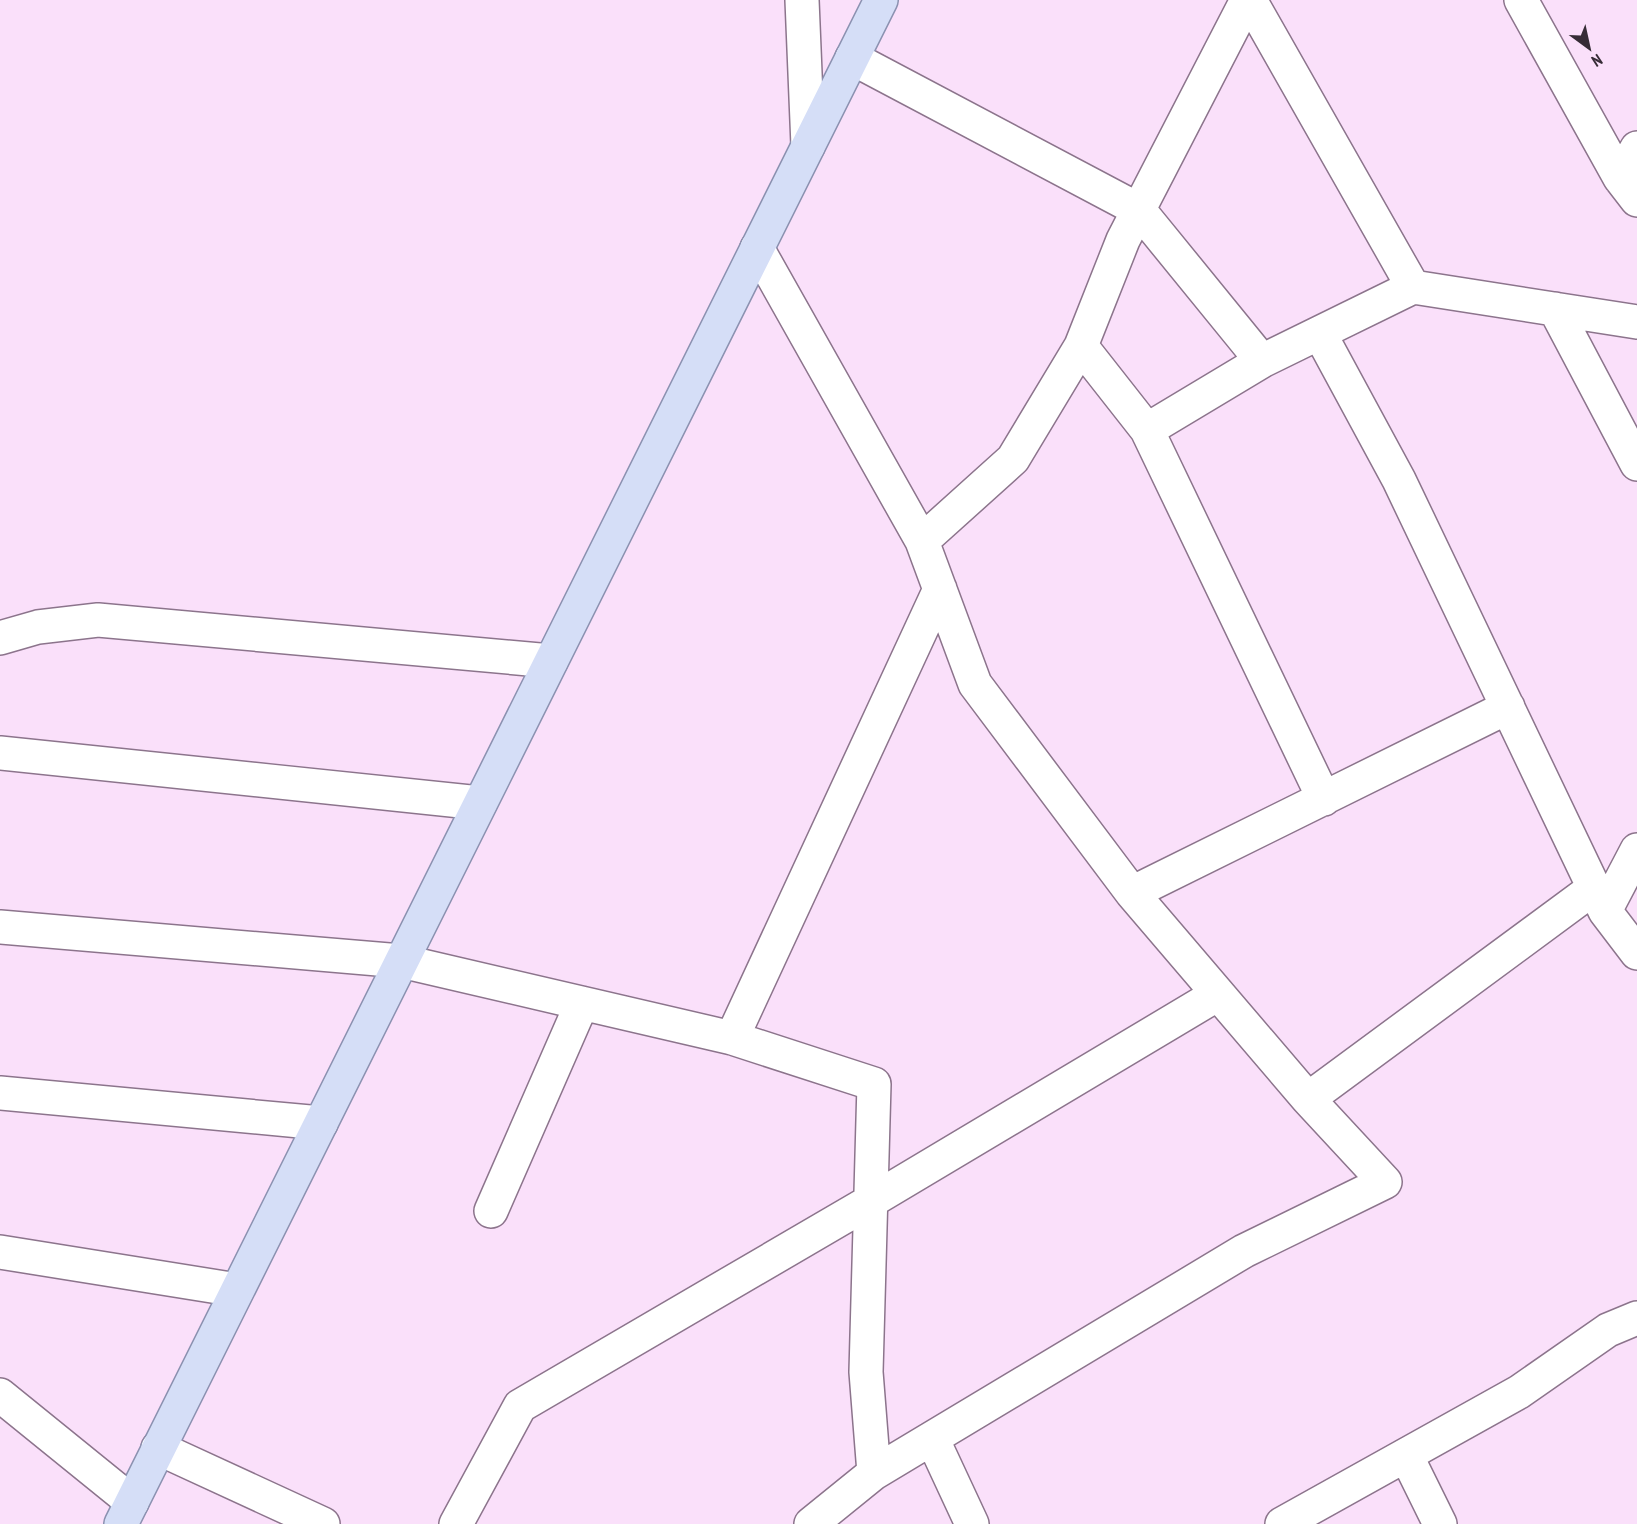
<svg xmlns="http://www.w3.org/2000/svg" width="1637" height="1524" font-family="'PT Sans Narrow',sans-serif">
<rect width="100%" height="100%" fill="#fae0fa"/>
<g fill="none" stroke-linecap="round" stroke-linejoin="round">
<!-- minor casing -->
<g stroke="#8c748c" stroke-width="36">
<path id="minor" d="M802,0l6,146
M1250,0l163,287
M1521,0l99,178 17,-30
M852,58l287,152 123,151 151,-74 224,35
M1620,178l17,22
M757,248l165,293 91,-82 68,-113 42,-106 124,-240
M1555,309l82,155
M1320,334l79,146 206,431 32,-61
M1081,346l66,84 177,369
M1147,430l115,-69
M922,541l53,143 157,209 376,-186
M940,589l-208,449 142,46 -8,288 8,101 370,-222 141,-69 -77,-83 286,-211
M0,638l38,-11 60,-7 453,41
M0,753l480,50
M1132,893l176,206
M1605,911l32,42
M0,927l401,34 331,77
M0,1093l321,30
M491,1211l91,-208
M0,1252l237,38
M0,1395l132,107
M932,1438l40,86
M158,1448l165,76
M1406,1455l34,69
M456,1524l64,-118 351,-205 347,-207
M811,1524l63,-51
M1282,1524l237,-132 89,-62 29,-12"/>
</g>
<!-- major casing -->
<g stroke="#8b91b0" stroke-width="36">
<path id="major" d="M121,1524l760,-1524"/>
</g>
<!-- minor -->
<use href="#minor" stroke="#fff" stroke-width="33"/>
<!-- major -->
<use href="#major" stroke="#d5def7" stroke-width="33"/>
</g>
<!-- north arrow -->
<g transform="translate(1589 48) rotate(147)" stroke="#fae0fa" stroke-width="4.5" paint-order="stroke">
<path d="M0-4.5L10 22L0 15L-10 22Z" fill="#362c36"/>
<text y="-9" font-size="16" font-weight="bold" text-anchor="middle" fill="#362c36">N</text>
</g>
</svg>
